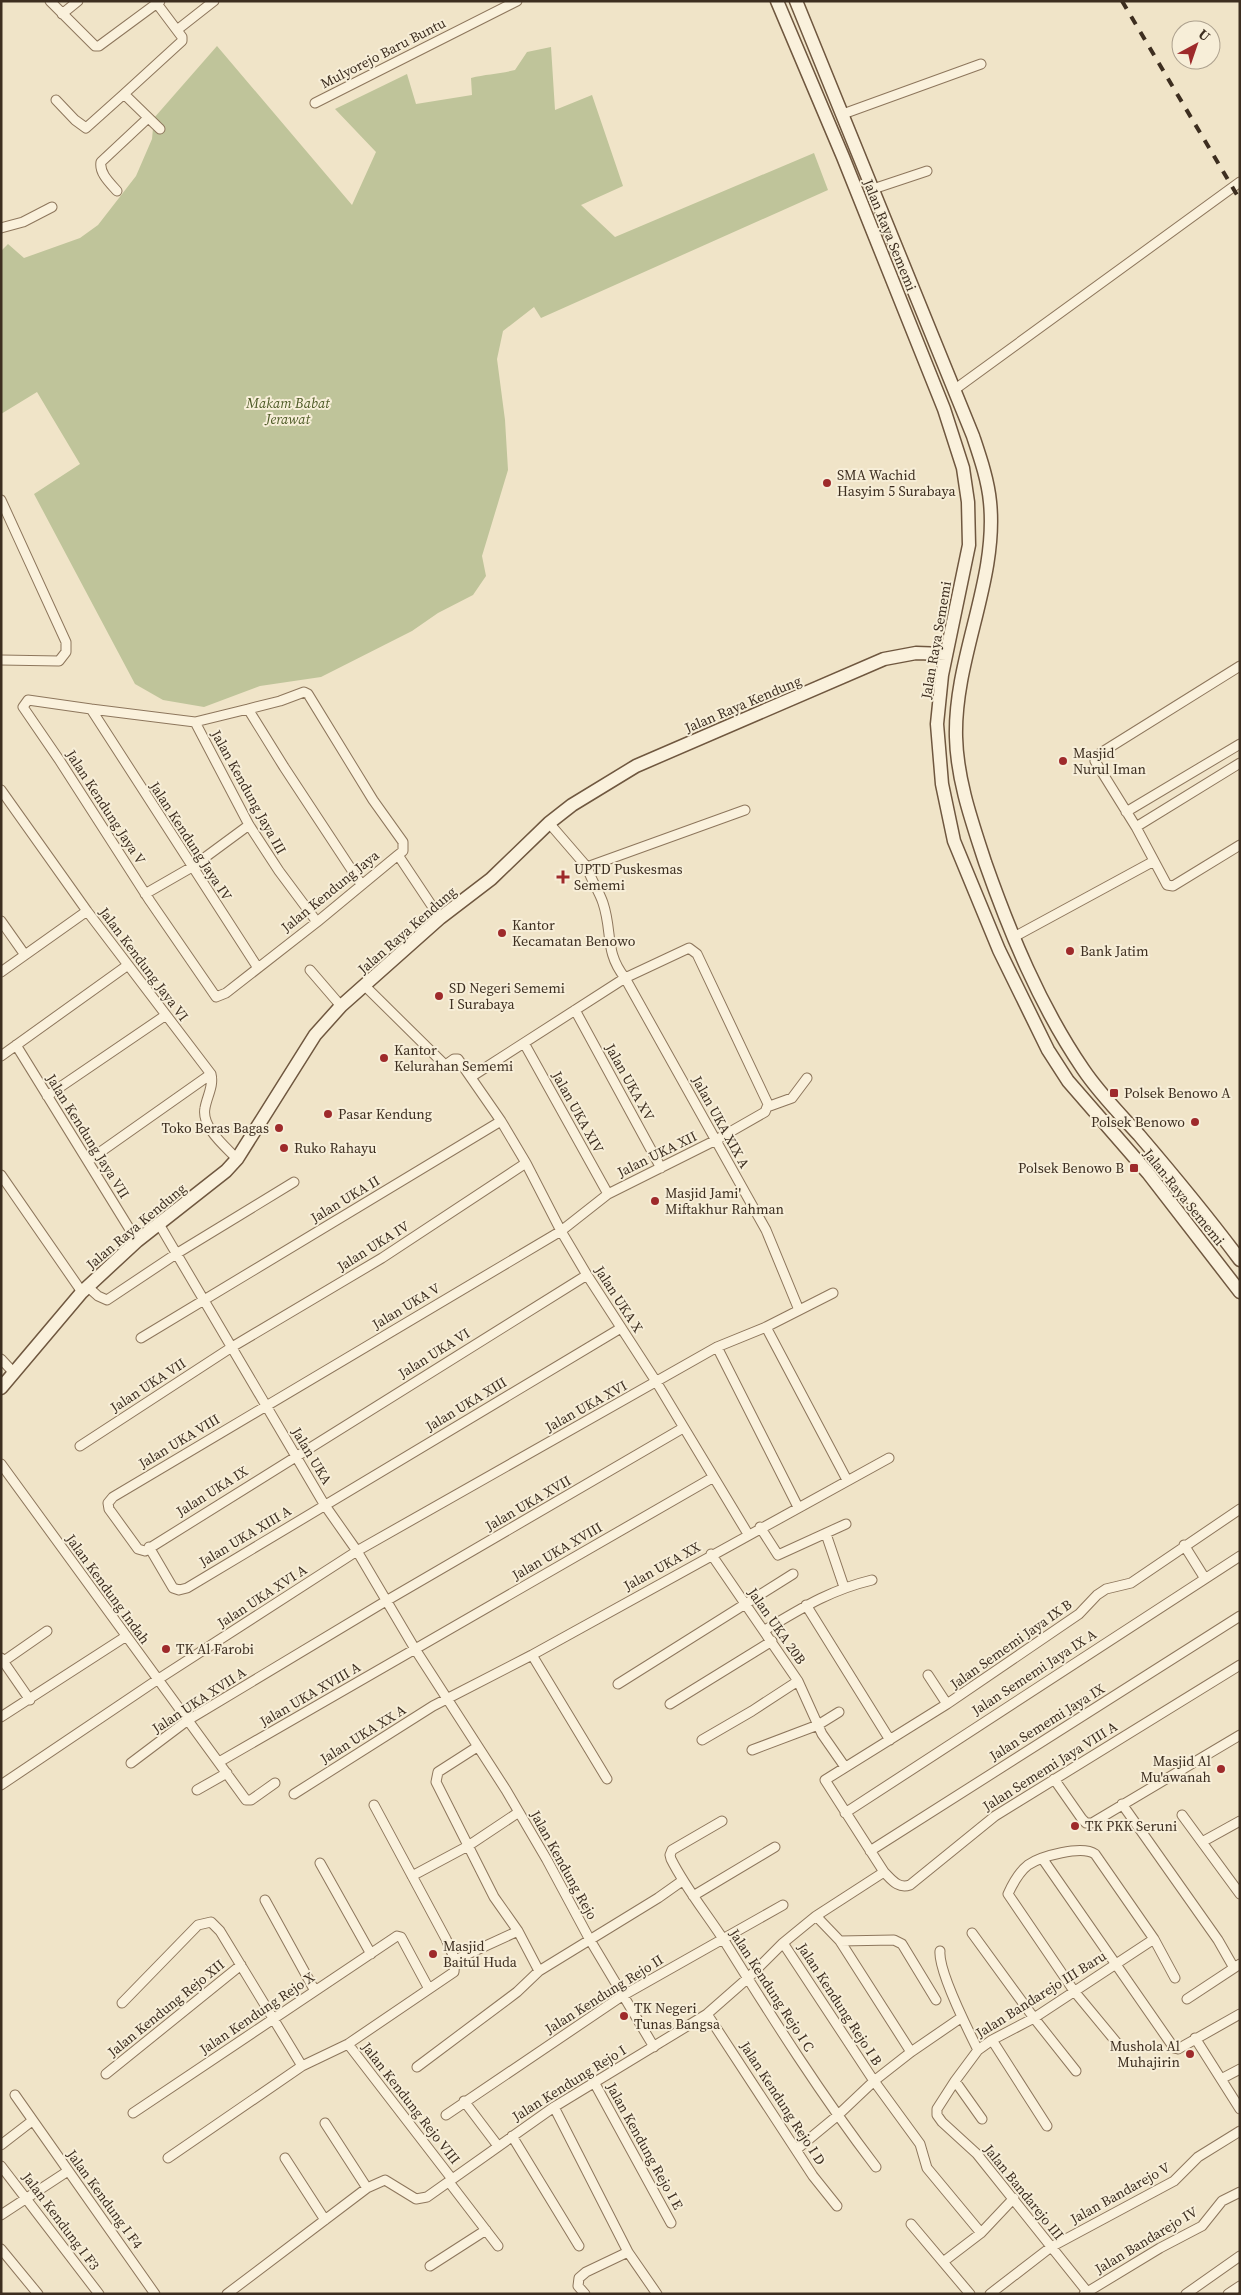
<svg xmlns="http://www.w3.org/2000/svg" width="1241" height="2295" font-family="'Source Serif 4',serif">
<rect width="100%" height="100%" fill="#f0e4c8"/>
<!-- cemetery -->
<path fill="#bfc49a" d="M217,46l135,159 24,-53 -41,-43 72,-35 9,30 56,-9 -1,-17c15,-4 29,-4 44,-8l12,-18 24,-5 4,63 37,-15 31,91 -42,19 34,32 199,-84 14,37 -287,128 -7,-11 -31,24 -6,28 8,61 3,50 -26,86 4,20 -13,19 -35,18 -26,18 -91,46 -61,9 -56,21 -41,-7 -28,-16 -101,-190 46,-30 -43,-72 -36,22v-163l7,-7 16,14 56,-20 18,-13 38,-49 16,-37 2,-21z"/>
<g fill="none" stroke-linecap="round" stroke-linejoin="round">
<!-- street casing -->
<g stroke="#8d765c" stroke-width="11">
<path id="street" d="M50,1l45,45h4l61,-45
M155,1l27,36v4l-58,53 36,35
M62,14l16,-13
M177,30l37,-29
M56,100l19,20 11,8 38,-34
M315,103l202,-102
M843,114l138,-50
M873,189l54,-18
M117,191c-7,-8 -18,-18 -16,-29l47,-44
M1,228l22,-6 29,-15
M954,390l286,-208
M1,500l65,142v10l-7,9 -58,-1
M1240,666l-141,88 -4,7 41,66 31,58 6,1 67,-41
M91,709l104,13 53,-13 36,58 77,117
M248,709l32,-8 24,-9 4,2 65,106 30,42v9l-5,4
M195,722l54,103 30,46 38,51
M1,790l86,121 124,163c3,12 -4,22 -6,34 -4,19 20,38 32,51
M1126,812l114,-68
M549,823l38,44 158,-57
M1136,827l104,-64
M587,867c4,13 12,24 16,36 10,30 1,48 22,75l141,252 33,80
M145,894l47,-27 57,-42
M1,921l24,34
M1014,937l140,-76
M258,968l-167,-259 -63,-9 -5,7 37,54 90,140 66,96 10,-4 91,-71 81,-67 42,63
M310,970l31,36
M1,972l86,-61
M365,986l78,77 4,1 7,-5h4l43,62 25,42 35,68 26,44 70,108 91,151
M575,1010l86,158
M524,1043l84,151
M16,1045l121,196
M1,1056l127,-91
M471,1077l154,-99 64,-30 8,6 71,150 -1,3
M47,1096l119,-81
M767,1107l25,-9 15,-20
M89,1160l122,-86
M1,1175l81,117
M159,1224l165,280 33,47 58,98 91,141 41,70 43,80 64,107
M587,1275l-442,276 -7,-2 -29,-40 -1,-6 5,-6 448,-266 47,-37 108,-54 49,-28 2,-5
M88,1287l10,9 9,4 69,-46 118,-72
M766,1327l81,153
M141,1338l360,-217
M717,1347l81,160
M1,1359l13,14
M80,1446l152,-99 150,-89 144,-95
M1,1464l245,336h5l24,-17
M760,1527l18,28 68,-31
M826,1534l18,53
M1184,1545l20,32
M149,1547l24,41 6,2 8,-2 434,-260
M711,1554l87,127 24,53 23,33
M806,1605l84,135
M765,1630c37,-22 65,-40 107,-50
M532,1655l75,124
M1,1658l29,42
M1,1663l46,-32
M928,1675l19,29
M618,1684l175,-110
M670,1704l102,-63
M1,1717l124,-80
M702,1740l50,-29 46,-30
M752,1750l66,-25 21,-13
M219,1762l493,-284
M131,1763l57,-43 198,-119 297,-173
M1054,1779l28,40 4,4h6l148,-88
M1,1785l156,-105 200,-129 360,-204 49,-20 67,-34
M197,1790l30,-17
M294,1794l139,-88 99,-51 357,-197
M1122,1804l96,136 16,28
M845,1813l395,-257
M1182,1815l58,79
M722,1821l-50,29 -2,5 1,4c15,30 36,55 54,83 48,77 96,153 151,225
M1202,1842l38,-21
M870,1851l370,-235
M1042,1858l132,190 4,1 62,-35
M320,1863l51,91
M884,1872c8,8 14,17 26,13l85,-69 245,-151
M412,1876l56,-30 51,-34
M693,1896l82,-49
M265,1900l50,91
M816,1916l24,25 71,111
M518,1931l21,40
M972,1933l62,85 42,53
M840,1941l54,-1 8,4 34,56
M783,1943l91,138 46,63 7,24 54,65
M940,1951c-2,20 28,79 38,99
M455,1960l63,-29 -24,-34 -58,-115 2,-10 39,-25
M1187,1999l53,-35
M122,2003l76,-78 13,-3 9,9 82,135
M707,2014l106,162 24,30
M1195,2038l45,71
M992,2040l55,86
M1117,2043l-43,-52 -66,-97c5,-11 11,-22 20,-29 13,-9 54,-20 67,-11l59,85 21,39
M348,2044l104,135
M417,2067l100,-75 22,-21 119,-73 24,-17
M106,2074l135,-109
M1221,2079l19,-10
M955,2081l27,38
M594,2082l77,141
M15,2095l140,199
M464,2101l34,45
M554,2107l74,145 -42,20 -7,6 -1,8 7,8
M133,2113l264,-177 4,1 28,52
M446,2115l176,-119 161,-91
M325,2123l42,65
M512,2136l67,110
M1,2145l31,-24
M797,2149l40,-33 37,-35 37,-29 51,-35
M168,2158l134,-92 46,-22 106,-72 1,-12 -9,-21 -72,-134
M285,2158l40,62
M1,2166l98,128
M449,2182l49,64
M1,2215l67,-44
M911,2224l59,70
M1,2249l37,45
M628,2252l29,42
M943,2262l38,-29 33,-35
M430,2266l56,-36
M227,2294l140,-106 18,-8 31,19 11,-2 127,-90 153,-93 41,-36 35,-35 33,-27 68,-44 -59,-92 122,-76 132,-90 18,-19 9,-6 25,-6 109,-74
M990,2294l61,-47 123,-66 24,-24 42,-26
M1084,2294l76,-46 42,-22 20,-25 18,-9
M1089,2294l-112,-140 -35,-32 -5,-7v-6l18,-28 23,-31 14,-10 42,-22 120,-79
M1186,2294l54,-38
M1228,2294l12,-8"/>
</g>
<!-- secondary casing -->
<g stroke="#6f573f" stroke-width="15">
<path id="secondary" d="M777,1l66,156 101,252 19,59 5,34 1,43 -27,130 -5,49 5,60 12,57 45,109 49,100 20,31 80,92 92,119
M796,1l177,435c7,21 15,44 17,66 8,78 -36,156 -34,235 1,43 16,85 29,125 25,71 55,144 98,207 16,24 37,45 56,66 35,41 69,82 101,125
M1,1388l81,-96 55,-51 89,-70 11,-12 78,-124 26,-29 99,-88 51,-39 58,-56 23,-18 64,-39 248,-107 32,-6 30,1"/>
</g>
<!-- street -->
<use href="#street" stroke="#faf1dc" stroke-width="9"/>
<!-- secondary -->
<use href="#secondary" stroke="#faf1dc" stroke-width="12"/>
<!-- rail -->
<path stroke="#3d2e20" stroke-width="4" stroke-dasharray="9 9" stroke-linecap="butt" d="M1122,1l118,199"/>
</g>
<!-- markers -->
<g fill="#9e2a2b" stroke="#f7eed8" stroke-width="2">
<circle cx="827" cy="483" r="5"/>
<circle cx="1063" cy="761" r="5"/>
<path d="M560.5 869.5h5v5h5v5h-5v5h-5v-5h-5v-5h5z"/>
<circle cx="502" cy="933" r="5"/>
<circle cx="1070" cy="951" r="5"/>
<circle cx="439" cy="996" r="5"/>
<circle cx="384" cy="1058" r="5"/>
<rect x="1109" y="1088" width="10" height="10" rx="2.5"/>
<circle cx="328" cy="1114" r="5"/>
<circle cx="1195" cy="1122" r="5"/>
<circle cx="279" cy="1128" r="5"/>
<circle cx="284" cy="1148" r="5"/>
<rect x="1129" y="1163" width="10" height="10" rx="2.5"/>
<circle cx="655" cy="1201" r="5"/>
<circle cx="166" cy="1649" r="5"/>
<circle cx="1221" cy="1769" r="5"/>
<circle cx="1075" cy="1826" r="5"/>
<circle cx="433" cy="1954" r="5"/>
<circle cx="624" cy="2016" r="5"/>
<circle cx="1190" cy="2054" r="5"/>
</g>
<g text-anchor="middle" dominant-baseline="central" stroke-width="4" stroke-linejoin="round" paint-order="stroke">
<!-- street labels -->
<g font-size="14" fill="#3d2e20" stroke="#f7eed8">
<text transform="translate(383 53) rotate(-27)">Mulyorejo Baru Buntu</text>
<text transform="translate(890 235) rotate(68)">Jalan Raya Sememi</text>
<text transform="translate(936 640) rotate(-80)">Jalan Raya Sememi</text>
<text transform="translate(743 704) rotate(-23)">Jalan Raya Kendung</text>
<text transform="translate(249 792) rotate(61)">Jalan Kendung Jaya III</text>
<text transform="translate(106 807) rotate(57)">Jalan Kendung Jaya V</text>
<text transform="translate(191 841) rotate(57)">Jalan Kendung Jaya IV</text>
<text transform="translate(330 891) rotate(-39)">Jalan Kendung Jaya</text>
<text transform="translate(407 930) rotate(-41)">Jalan Raya Kendung</text>
<text transform="translate(144 964) rotate(53)">Jalan Kendung Jaya VI</text>
<text transform="translate(630 1082) rotate(61)">Jalan UKA XV</text>
<text transform="translate(578 1112) rotate(61)">Jalan UKA XIV</text>
<text transform="translate(721 1122) rotate(61)">Jalan UKA XIX A</text>
<text transform="translate(88 1136) rotate(58)">Jalan Kendung Jaya VII</text>
<text transform="translate(657 1154) rotate(-26)">Jalan UKA XII</text>
<text transform="translate(1184 1197) rotate(51)">Jalan Raya Sememi</text>
<text transform="translate(345 1199) rotate(-31)">Jalan UKA II</text>
<text transform="translate(136 1226) rotate(-40)">Jalan Raya Kendung</text>
<text transform="translate(373 1246) rotate(-32)">Jalan UKA IV</text>
<text transform="translate(619 1299) rotate(57)">Jalan UKA X</text>
<text transform="translate(406 1306) rotate(-31)">Jalan UKA V</text>
<text transform="translate(434 1353) rotate(-32)">Jalan UKA VI</text>
<text transform="translate(148 1385) rotate(-33)">Jalan UKA VII</text>
<text transform="translate(466 1404) rotate(-31)">Jalan UKA XIII</text>
<text transform="translate(586 1406) rotate(-29)">Jalan UKA XVI</text>
<text transform="translate(179 1441) rotate(-31)">Jalan UKA VIII</text>
<text transform="translate(312 1456) rotate(59)">Jalan UKA</text>
<text transform="translate(212 1491) rotate(-32)">Jalan UKA IX</text>
<text transform="translate(528 1503) rotate(-30)">Jalan UKA XVII</text>
<text transform="translate(245 1536) rotate(-31)">Jalan UKA XIII A</text>
<text transform="translate(557 1551) rotate(-30)">Jalan UKA XVIII</text>
<text transform="translate(662 1566) rotate(-29)">Jalan UKA XX</text>
<text transform="translate(108 1589) rotate(54)">Jalan Kendung Indah</text>
<text transform="translate(262 1596) rotate(-33)">Jalan UKA XVI A</text>
<text transform="translate(777 1626) rotate(55)">Jalan UKA 20B</text>
<text transform="translate(1011 1644) rotate(-35)">Jalan Sememi Jaya IX B</text>
<text transform="translate(1034 1672) rotate(-33)">Jalan Sememi Jaya IX A</text>
<text transform="translate(310 1694) rotate(-30)">Jalan UKA XVIII A</text>
<text transform="translate(199 1700) rotate(-33)">Jalan UKA XVII A</text>
<text transform="translate(1047 1722) rotate(-32)">Jalan Sememi Jaya IX</text>
<text transform="translate(363 1734) rotate(-32)">Jalan UKA XX A</text>
<text transform="translate(1050 1766) rotate(-32)">Jalan Sememi Jaya VIII A</text>
<text transform="translate(564 1865) rotate(61)">Jalan Kendung Rejo</text>
<text transform="translate(772 1990) rotate(57)">Jalan Kendung Rejo I C</text>
<text transform="translate(604 1994) rotate(-32)">Jalan Kendung Rejo II</text>
<text transform="translate(1041 1994) rotate(-32)">Jalan Bandarejo III Baru</text>
<text transform="translate(840 2004) rotate(57)">Jalan Kendung Rejo I B</text>
<text transform="translate(166 2008) rotate(-39)">Jalan Kendung Rejo XII</text>
<text transform="translate(257 2013) rotate(-34)">Jalan Kendung Rejo X</text>
<text transform="translate(569 2083) rotate(-32)">Jalan Kendung Rejo I</text>
<text transform="translate(411 2103) rotate(52)">Jalan Kendung Rejo VIII</text>
<text transform="translate(783 2103) rotate(57)">Jalan Kendung Rejo I D</text>
<text transform="translate(645 2146) rotate(61)">Jalan Kendung Rejo I E</text>
<text transform="translate(1024 2192) rotate(51)">Jalan Bandarejo III</text>
<text transform="translate(1120 2193) rotate(-29)">Jalan Bandarejo V</text>
<text transform="translate(105 2199) rotate(54)">Jalan Kendung I F4</text>
<text transform="translate(61 2221) rotate(53)">Jalan Kendung I F3</text>
<text transform="translate(1146 2240) rotate(-31)">Jalan Bandarejo IV</text>
</g>
<!-- park labels -->
<g font-size="14" font-style="italic" fill="#4d5a26" stroke="#f7eed8">
<text x="288" y="403">Makam Babat<tspan x="288" dy="16">Jerawat</tspan></text>
</g>
<!-- poi labels -->
<g font-size="14" fill="#3d2e20" stroke="#f7eed8" text-anchor="start">
<text x="837" y="475">SMA Wachid<tspan x="837" dy="16">Hasyim 5 Surabaya</tspan></text>
<text x="1073" y="753">Masjid<tspan x="1073" dy="16">Nurul Iman</tspan></text>
<text x="574" y="869">UPTD Puskesmas<tspan x="574" dy="16">Sememi</tspan></text>
<text x="512" y="925">Kantor<tspan x="512" dy="16">Kecamatan Benowo</tspan></text>
<text x="1080" y="951">Bank Jatim</text>
<text x="449" y="988">SD Negeri Sememi<tspan x="449" dy="16">I Surabaya</tspan></text>
<text x="394" y="1050">Kantor<tspan x="394" dy="16">Kelurahan Sememi</tspan></text>
<text x="1124" y="1093">Polsek Benowo A</text>
<text x="338" y="1114">Pasar Kendung</text>
<text x="1185" y="1122" text-anchor="end">Polsek Benowo</text>
<text x="269" y="1128" text-anchor="end">Toko Beras Bagas</text>
<text x="294" y="1148">Ruko Rahayu</text>
<text x="1124" y="1168" text-anchor="end">Polsek Benowo B</text>
<text x="665" y="1193">Masjid Jami'<tspan x="665" dy="16">Miftakhur Rahman</tspan></text>
<text x="176" y="1649">TK Al Farobi</text>
<text x="1211" y="1761" text-anchor="end">Masjid Al<tspan x="1211" dy="16">Mu'awanah</tspan></text>
<text x="1085" y="1826">TK PKK Seruni</text>
<text x="443" y="1946">Masjid<tspan x="443" dy="16">Baitul Huda</tspan></text>
<text x="634" y="2008">TK Negeri<tspan x="634" dy="16">Tunas Bangsa</tspan></text>
<text x="1180" y="2046" text-anchor="end">Mushola Al<tspan x="1180" dy="16">Muhajirin</tspan></text>
</g>
</g>
<!-- border -->
<rect width="1241" height="2295" fill="none" stroke="#3d2e20" stroke-width="5"/>
<!-- north arrow -->
<g transform="translate(1196 45) rotate(40)"><circle r="24" fill="#f7eed8" stroke="#ada18e"/>
<path d="M0-4L9 19L0 12L-9 19Z" fill="#9e2a2b"/>
<text y="-8" font-size="14" font-weight="bold" text-anchor="middle" fill="#3d2e20">U</text>
</g>
</svg>
